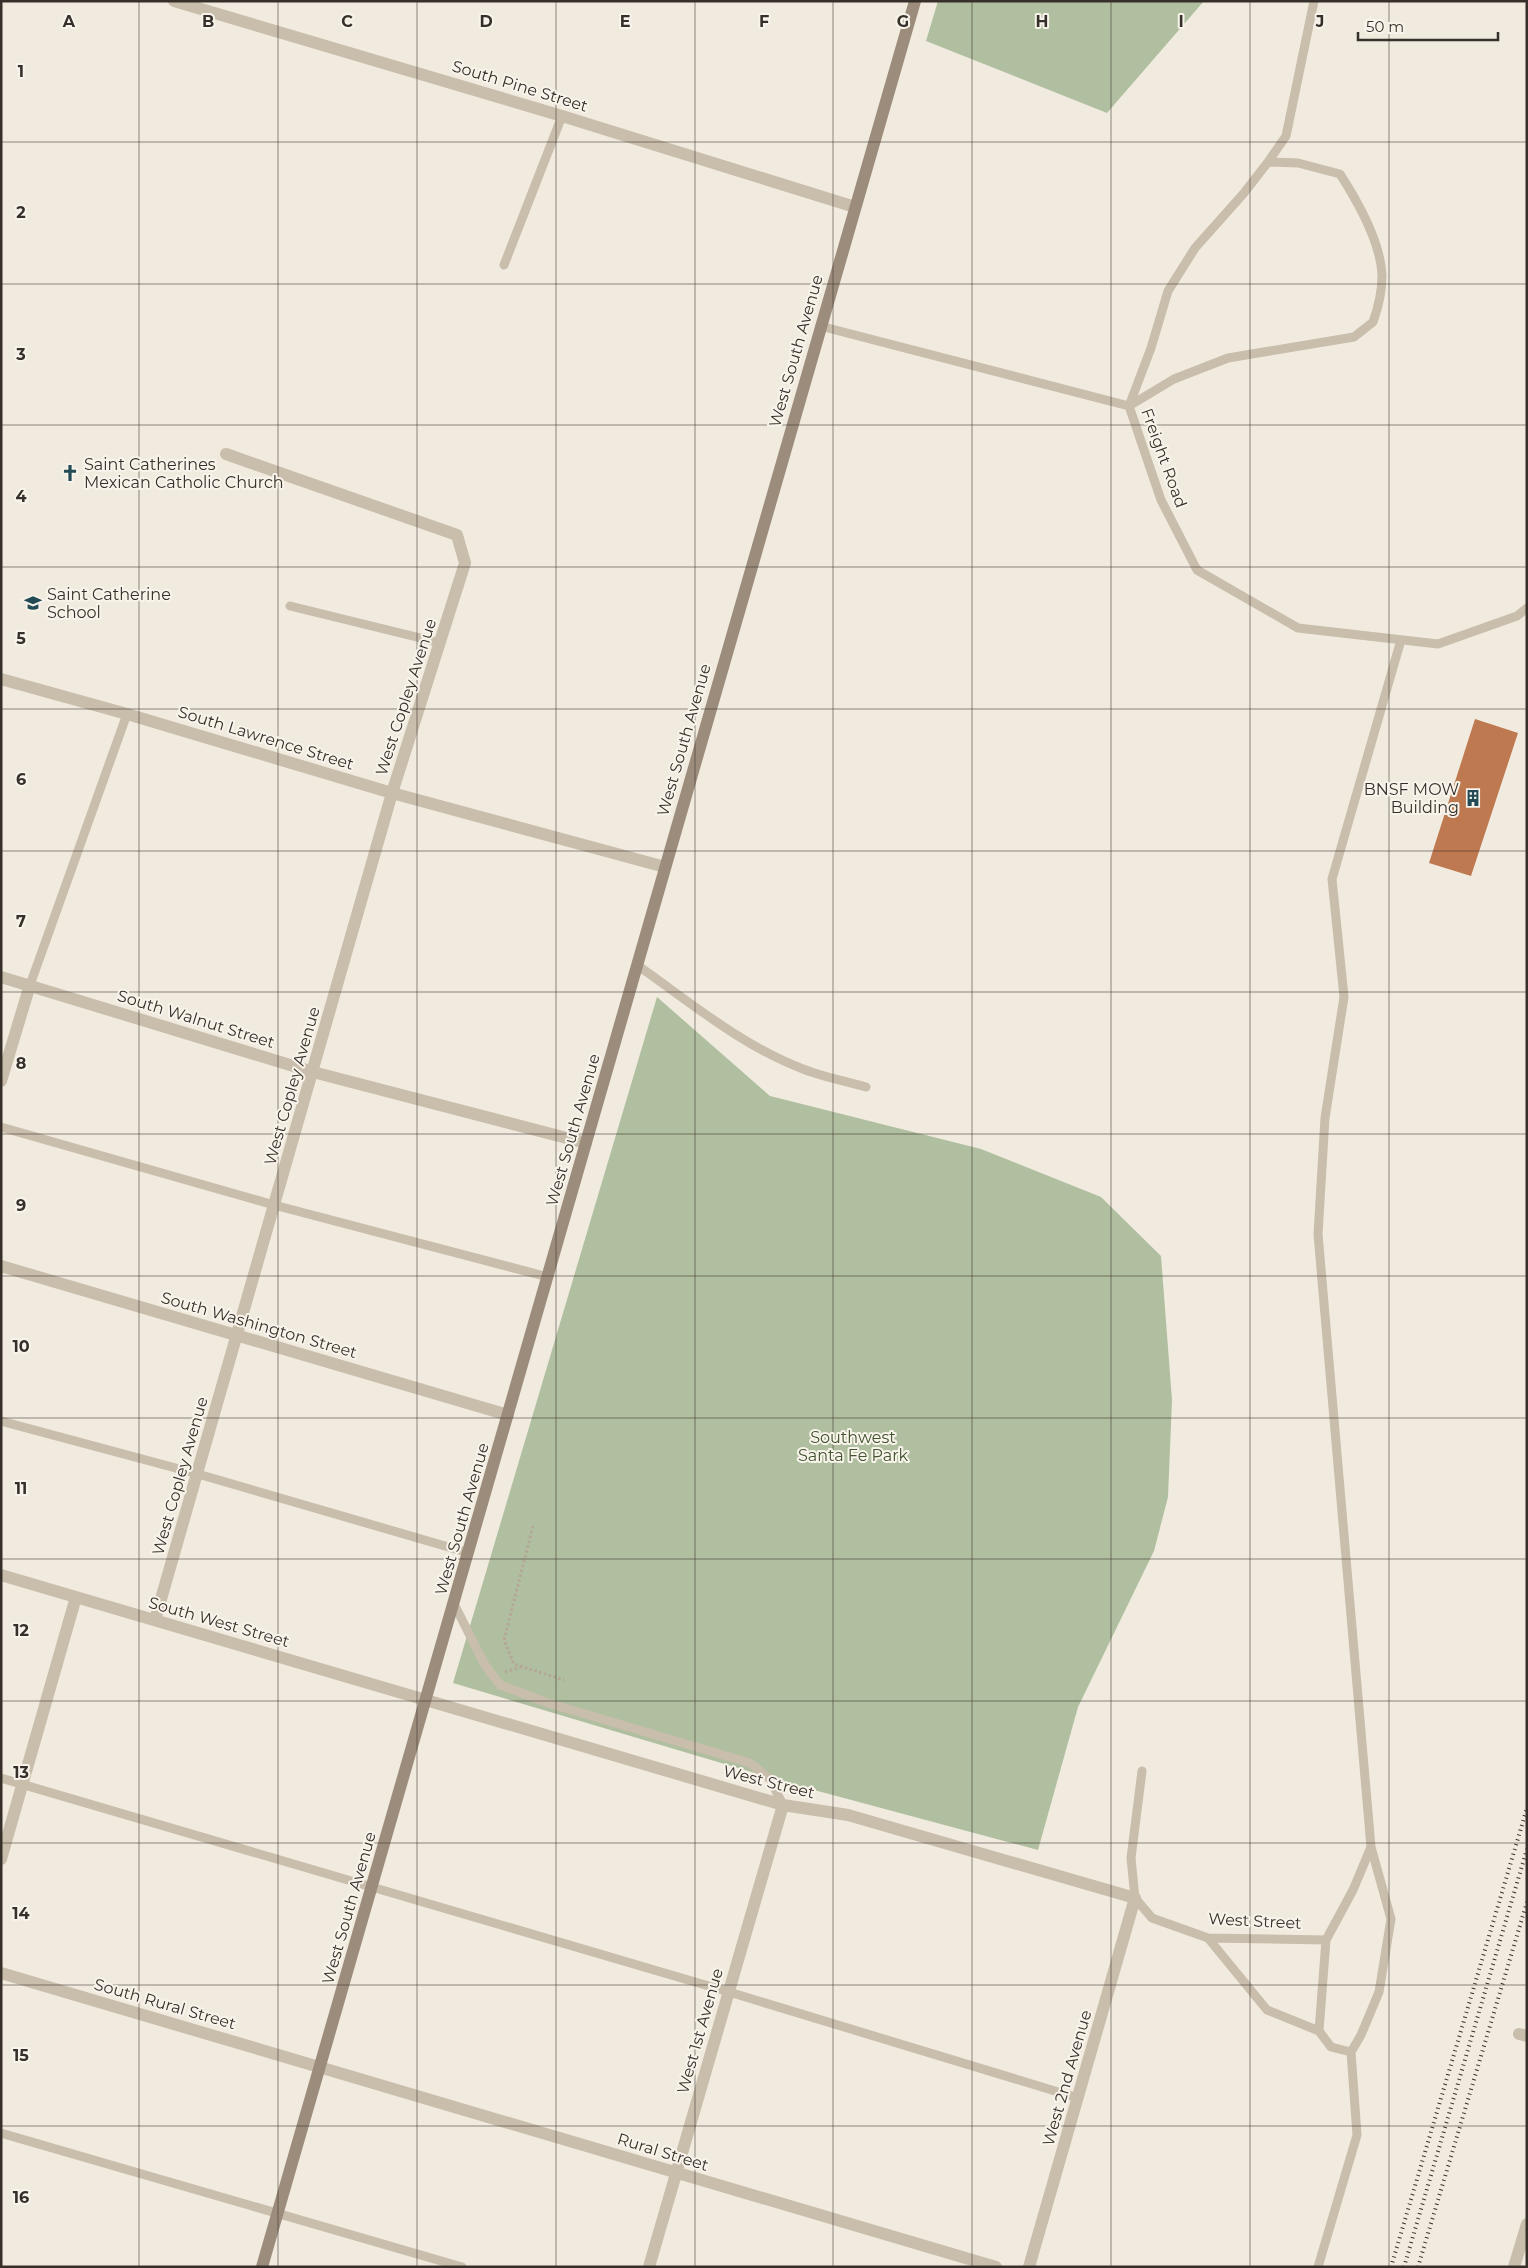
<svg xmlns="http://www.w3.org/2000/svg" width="1528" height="2268" font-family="Montserrat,sans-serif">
<rect width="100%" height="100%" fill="#f1ebdf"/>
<!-- green -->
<path fill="#b0bf9f" d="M938,1h266l-97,112 -181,-72z
M657,997l113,99 211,53 120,48 60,59 11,144 -4,97 -14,54 -76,156 -40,143 -250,-67 -335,-100z"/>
<!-- building -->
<path fill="#be7950" d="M1475,719l43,14 -47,143 -42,-13z"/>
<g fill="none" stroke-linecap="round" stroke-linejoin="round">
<!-- path -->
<path stroke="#b4a795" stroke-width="3" stroke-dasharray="2.5 2.5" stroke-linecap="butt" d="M533,1526l-29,114 10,24 50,16
M505,1672l16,-5"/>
<!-- service -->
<path stroke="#c9bdab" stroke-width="9" d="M1268,162l30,1 42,11c18,28 41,68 42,102 0,15 -4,32 -9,46l-19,15 -126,21 -54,21 -45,27 22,-58 17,-57 27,-43 49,-55z
M1268,162l18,-26 28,-135
M504,265l58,-149
M820,326l309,80
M1129,406l32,94 36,70 101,58 140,16 79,-28 10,-8
M290,606l151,37
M637,965c53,37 105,81 166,104 20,8 42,12 63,18
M30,985l97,-271
M1,1127l273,78 274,72
M1,1421l197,53 271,79
M454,1604l31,61 15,20 48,18 202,60 20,16 13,26
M1142,1771l-11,87 4,40 17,20 56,20 118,2
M1,1778l728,214 349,106
M1208,1938l59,72 52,21 12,16 20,5
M1319,2031l7,-91 27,-50 18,-43
M1,2133l461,134
M1318,2267l39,-132 -6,-83 10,-17 18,-43 12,-73 -20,-72 -53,-613 7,-116 19,-121 -12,-118 69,-239"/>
<!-- minor -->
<path stroke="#c9bdab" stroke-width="12" d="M174,1l388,115 293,91
M1,679l126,35 265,79 273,74
M1,977l312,95 273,71
M1,1081l29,-96
M1,1266l507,149
M1,1575l782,230 65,10 287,83 -106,369
M155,1620l237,-827 73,-230 -8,-28 -231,-81
M1,1859l75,-262
M1,1973l995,294
M1519,2034l8,2
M649,2267l134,-462
M1514,2267l13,-43"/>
<!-- secondary -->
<path stroke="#9c8c7c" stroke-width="12" d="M262,2267c219,-755 432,-1512 653,-2266"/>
<!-- rail -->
<path stroke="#37302a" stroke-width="4" stroke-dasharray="1 4" stroke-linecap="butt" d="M1391,2267l136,-459
M1404,2267l123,-418
M1418,2267l109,-365"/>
</g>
<!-- grid -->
<path fill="none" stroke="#37302a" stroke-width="1" stroke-opacity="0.55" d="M139,1v2266M278,1v2266M417,1v2266M556,1v2266M695,1v2266M833,1v2266M972,1v2266M1111,1v2266M1250,1v2266M1389,1v2266M1,142h1526M1,284h1526M1,425h1526M1,567h1526M1,709h1526M1,851h1526M1,992h1526M1,1134h1526M1,1276h1526M1,1418h1526M1,1559h1526M1,1701h1526M1,1843h1526M1,1985h1526M1,2126h1526"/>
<!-- icons -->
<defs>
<g id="church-bare" transform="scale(1.35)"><path d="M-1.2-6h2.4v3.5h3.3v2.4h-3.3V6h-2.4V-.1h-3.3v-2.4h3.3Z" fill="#224b56" stroke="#f9f4eb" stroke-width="2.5" paint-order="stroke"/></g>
<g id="school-bare" transform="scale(1.35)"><path d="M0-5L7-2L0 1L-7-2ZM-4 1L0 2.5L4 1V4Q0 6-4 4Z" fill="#224b56" stroke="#f9f4eb" stroke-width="2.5" paint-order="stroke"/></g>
<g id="building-bare" transform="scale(1.35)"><path d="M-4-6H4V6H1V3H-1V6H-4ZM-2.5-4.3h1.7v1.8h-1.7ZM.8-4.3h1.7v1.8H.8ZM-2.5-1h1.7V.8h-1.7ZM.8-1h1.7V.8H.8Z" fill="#224b56" stroke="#f9f4eb" stroke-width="2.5" paint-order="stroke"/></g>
</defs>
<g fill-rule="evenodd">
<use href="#church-bare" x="70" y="473"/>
<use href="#school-bare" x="33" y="603"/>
<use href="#building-bare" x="1473" y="798"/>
</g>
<g text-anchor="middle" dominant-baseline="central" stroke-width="4" stroke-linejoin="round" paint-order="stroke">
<!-- street labels -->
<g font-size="16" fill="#37302a" stroke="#f9f4eb">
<text transform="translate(520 86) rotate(17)">South Pine Street</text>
<text transform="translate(796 351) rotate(-74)">West South Avenue</text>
<text transform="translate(1164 458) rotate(70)">Freight Road</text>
<text transform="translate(406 697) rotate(-72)">West Copley Avenue</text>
<text transform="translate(266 738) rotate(17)">South Lawrence Street</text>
<text transform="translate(684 740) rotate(-74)">West South Avenue</text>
<text transform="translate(196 1019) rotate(17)">South Walnut Street</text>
<text transform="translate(292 1086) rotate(-74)">West Copley Avenue</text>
<text transform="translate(573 1130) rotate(-74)">West South Avenue</text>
<text transform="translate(259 1325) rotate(16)">South Washington Street</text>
<text transform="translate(180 1476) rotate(-74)">West Copley Avenue</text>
<text transform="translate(462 1519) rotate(-74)">West South Avenue</text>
<text transform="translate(219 1622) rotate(16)">South West Street</text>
<text transform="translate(769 1782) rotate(14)">West Street</text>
<text transform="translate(349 1908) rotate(-74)">West South Avenue</text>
<text transform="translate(1255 1921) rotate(3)">West Street</text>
<text transform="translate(165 2004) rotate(16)">South Rural Street</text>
<text transform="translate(700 2031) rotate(-74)">West 1st Avenue</text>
<text transform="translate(1067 2078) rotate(-74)">West 2nd Avenue</text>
<text transform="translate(663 2152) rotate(17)">Rural Street</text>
</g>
<!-- poi labels -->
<g font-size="16" fill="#37302a" stroke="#f9f4eb" text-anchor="start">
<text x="84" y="464">Saint Catherines<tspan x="84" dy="18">Mexican Catholic Church</tspan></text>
<text x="47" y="594">Saint Catherine<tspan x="47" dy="18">School</tspan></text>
<text x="1459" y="789" text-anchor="end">BNSF MOW<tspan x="1459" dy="18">Building</tspan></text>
</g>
<!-- park labels -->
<g font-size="16" fill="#41542f" stroke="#f9f4eb">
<text x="853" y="1437">Southwest<tspan x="853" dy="18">Santa Fe Park</tspan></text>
</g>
</g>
<g font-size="16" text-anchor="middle" font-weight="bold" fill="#37302a" stroke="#f9f4eb" stroke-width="4" stroke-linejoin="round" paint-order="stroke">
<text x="69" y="27">A</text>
<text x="208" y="27">B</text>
<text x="347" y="27">C</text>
<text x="486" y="27">D</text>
<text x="625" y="27">E</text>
<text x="764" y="27">F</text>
<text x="903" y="27">G</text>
<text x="1042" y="27">H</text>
<text x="1181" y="27">I</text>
<text x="1320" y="27">J</text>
<text x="21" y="77">1</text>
<text x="21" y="218">2</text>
<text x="21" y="360">3</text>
<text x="21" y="502">4</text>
<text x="21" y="644">5</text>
<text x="21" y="785">6</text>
<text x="21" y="927">7</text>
<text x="21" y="1069">8</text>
<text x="21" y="1211">9</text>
<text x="21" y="1352">10</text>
<text x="21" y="1494">11</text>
<text x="21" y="1636">12</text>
<text x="21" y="1778">13</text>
<text x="21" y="1919">14</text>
<text x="21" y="2061">15</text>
<text x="21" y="2203">16</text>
</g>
<!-- border -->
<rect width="1528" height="2268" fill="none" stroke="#37302a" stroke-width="5"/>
<!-- scale -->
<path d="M1358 32v8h140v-8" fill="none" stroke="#37302a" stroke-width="2.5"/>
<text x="1366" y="32" font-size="15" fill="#37302a" stroke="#f9f4eb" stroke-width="4" paint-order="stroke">50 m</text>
</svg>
